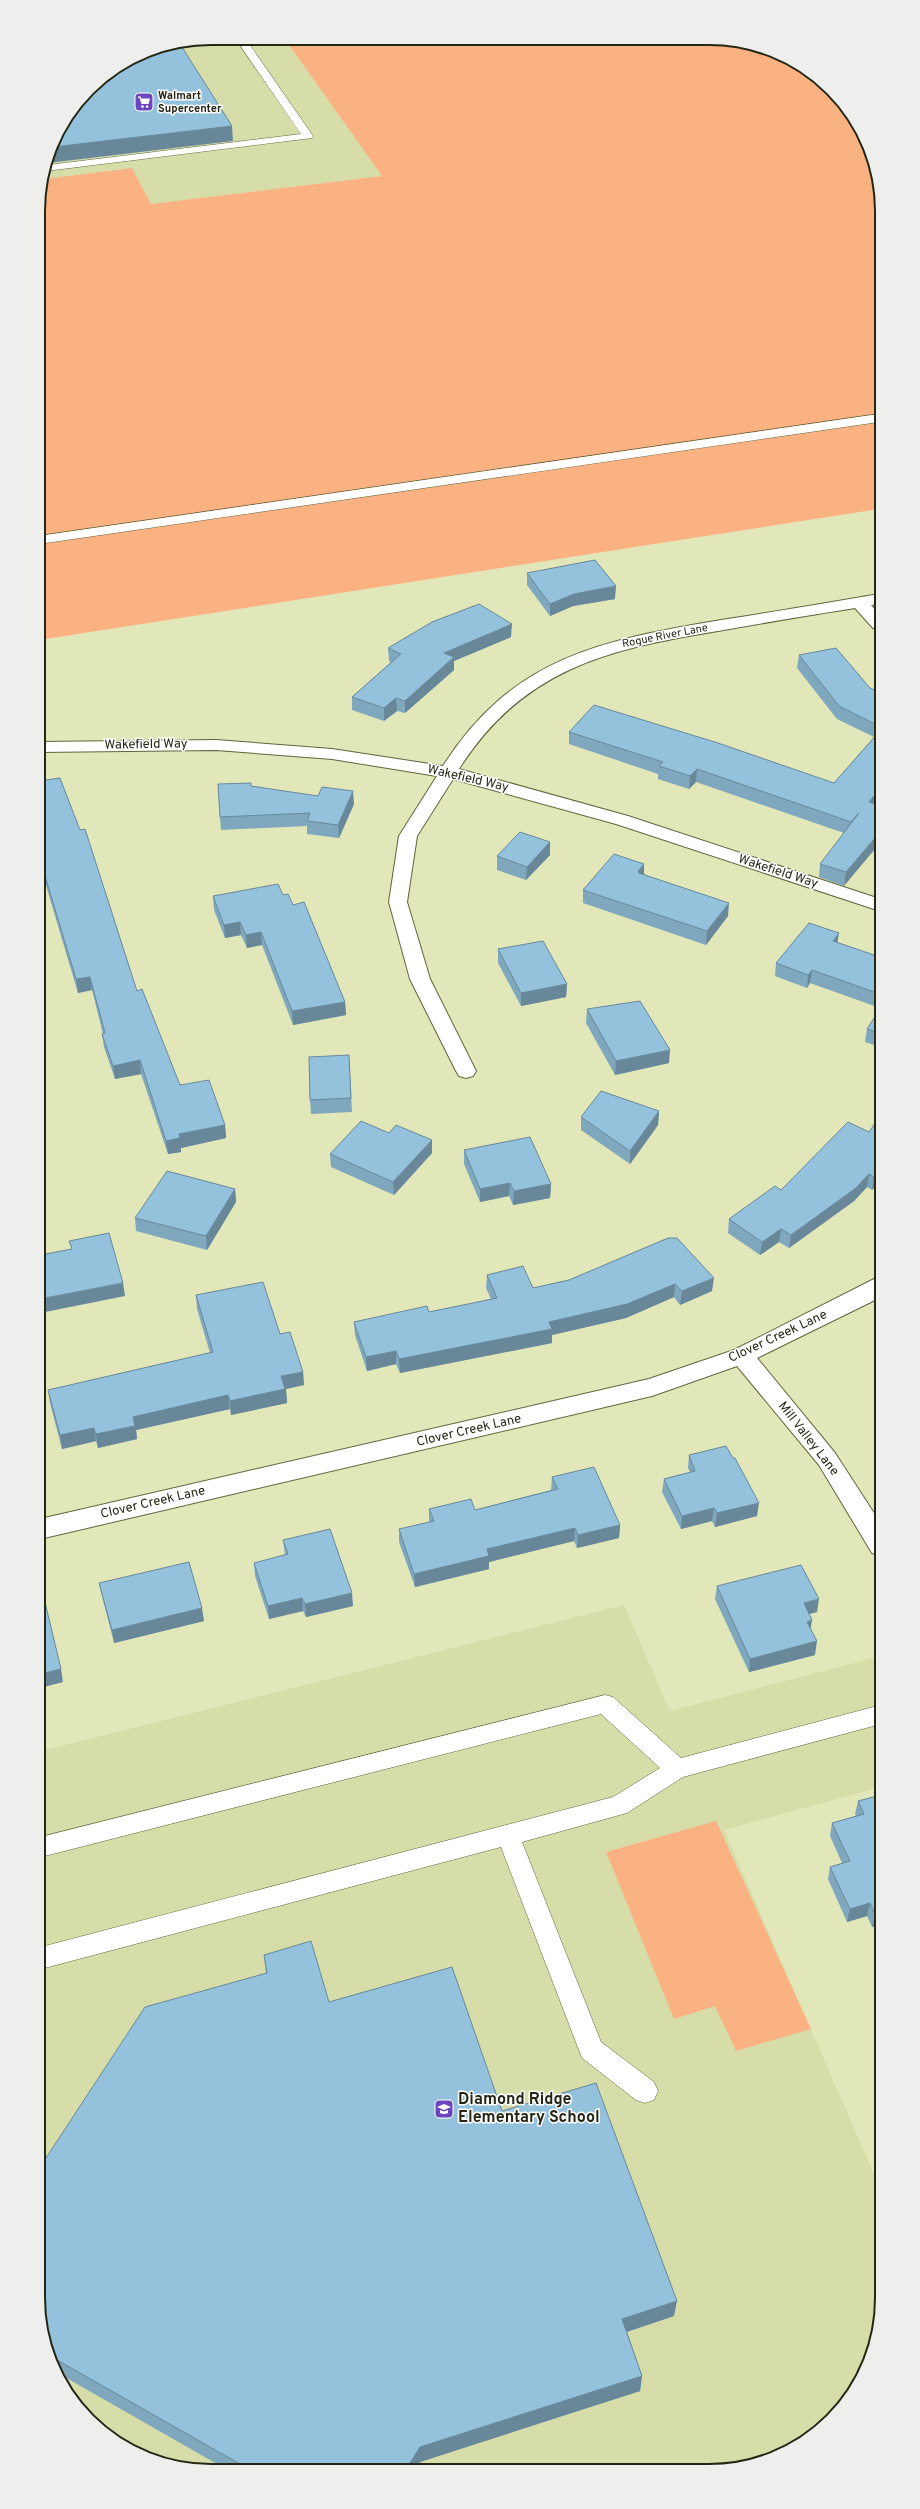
<svg xmlns="http://www.w3.org/2000/svg" width="920" height="2509" font-family="Overpass,sans-serif">
<rect width="100%" height="100%" fill="#e2e7b9"/>
<!-- built -->
<path fill="#d6dda8" d="M211,38h73l98,138 -231,28 -19,-36 -88,11 12,-45 89,-83z
M624,1605l46,106 211,-55v131l-157,43 157,360 1,119 -13,55 -30,48 -43,36 -53,20h-566l-43,-15 -45,-33 -28,-36 -20,-52v-581z"/>
<!-- green -->
<path fill="#fbb283" d="M284,38l459,3 52,20 36,28 33,45 15,43v332l-840,131 -1,-441 6,-20 88,-11 19,36 231,-28z
M716,1821l95,208 -75,22 -21,-45 -41,13 -68,-167z"/>
<g fill="none" stroke-linecap="round" stroke-linejoin="round">
<!-- lane casing -->
<g stroke="#61653c" stroke-width="1">
<path id="lane" d="M235,38h10l68,98 -1,2 -266,33 2,-6 253,-31z
M879,414v8l-840,122v-8z
M605,1695l8,2 68,61 200,-53v19l-198,53 -56,36 -105,29 79,200 53,40 4,9 -4,9 -9,3 -9,-3 -54,-42 -81,-211 -460,122v-22l572,-150 47,-29 -59,-54 -560,143v-20z"/>
</g>
<!-- street casing -->
<g stroke="#61653c" stroke-width="2">
<path id="street" d="M879,594v10l-8,1 8,10v15l-6,-2 -18,-20c-45,7 -91,15 -137,23 -110,18 -196,38 -259,138l169,47 252,83v12l-264,-87 -163,-45 -36,57 -10,66 23,77 46,92 -3,5 -7,2 -7,-2 -3,-5 -46,-92 -21,-77 10,-66 38,-60 -105,-17 -116,-9 -177,2v-10l177,-2 116,9 111,17c69,-109 159,-126 278,-146 53,-8 105,-17 158,-26z
M880,1276v19l-7,6 -116,57 78,95 46,71v32l-9,-3 -53,-88 -82,-99 -85,30 -612,143v-20l609,-140 85,-29z"/>
</g>
<!-- lane -->
<use href="#lane" fill="#fff" fill-rule="evenodd"/>
<!-- street -->
<use href="#street" fill="#fff" fill-rule="evenodd"/>
</g>
<!-- wall -->
<path fill="#7fa7bd" d="M527,573l88,26 -42,7 -23,10 -23,-31z
M511,637l-57,24v9l-49,43 -8,-2 -13,10 -32,-11v-13l39,-35 -2,-1 -1,-13z
M799,655l80,37 1,109 -3,3 -33,82 -25,-9 1,-13 24,-31 -148,-51 -7,7 -31,-10v-5l-89,-30v-12l265,51 40,-46 -37,-18 -40,-51z
M39,781l98,210 43,94 45,40 1,13 -45,10v4l-13,2 -27,-80 -26,5 -11,-32 -2,-13h1l-11,-44 -14,3 -39,-131z
M252,786l102,18 -15,34 -32,-4v-8l-86,4 -1,-13z
M550,842v13l-24,25 -29,-10v-14z
M644,874l84,42 -22,29 -123,-42v-13z
M283,895l10,10 52,97 1,13 -53,10 -31,-80 -15,3 -6,-13 -16,3 -11,-28 -1,-14z
M837,943l43,14v51l-70,-25 -3,5 -32,-12 1,-13z
M498,949l69,35 -1,13 -45,9 -23,-43z
M587,1009l82,54 -54,12 -29,-52z
M880,1009v38l-15,-5 2,-13z
M349,1055l3,57 -41,2 -1,-14z
M659,1111l-1,14 -28,39 -49,-34v-13z
M869,1132l11,49 -8,9 -5,-3 -13,14 -65,47 -10,-6 -19,13 -32,-22 1,-14 52,-29z
M464,1150l87,34 -1,14 -37,7 -4,-9 -29,6 -16,-38z
M432,1153l-38,42 -63,-28 -1,-13z
M235,1189l1,13 -29,48 -71,-19 -1,-13z
M668,1238l44,53 -32,14 -6,-8 -48,21 -74,17v8l-152,30 -4,-9 -29,7 -12,-36 -1,-13 75,-10 62,-13 -5,-11 1,-13 46,13 36,-8z
M196,1295l84,39 23,38 1,13 -18,4 1,14 -56,12 -1,-6 -94,21 1,9 -39,9 -2,-7 -34,8 -12,-46 -2,-13 162,-37 -13,-44z
M689,1455l44,3 24,58 -42,11 -3,-6 -31,8 -19,-37 2,-13 26,-7 -2,-4z
M552,1477l68,48 -1,13 -42,10 -3,-7 -85,21v7l-74,18 -16,-45v-13l30,-7v-13l46,1 76,-20z
M283,1540l70,66 -47,11 -3,-6 -34,8 -14,-43 -1,-13 31,-8z
M99,1583l105,38 -90,22 -12,-47z
M717,1586l100,26 -8,2 6,41 -66,17 -34,-73z
M881,1795v129l-9,3 -5,-11 -20,6 -19,-43 2,-12 12,-4 -12,-27 2,-13 24,-7 -1,-2 3,-13z
M264,1955l65,47 173,109 172,205 -47,16 15,44 -2,15 -220,71 -3,6h-193l-168,-96 -15,-40v-201l5,26 220,-184z"/>
<!-- shaded-wall -->
<path fill="#68889a" d="M232,126l1,15 -185,22 5,-16z
M616,586l-1,13 -42,7 -23,10v-12l24,-10z
M512,624l-1,13 -57,24v9l-49,43v-12l39,-48z
M396,698l1,13 -13,10v-13z
M697,769l-1,13 -7,7 1,-13z
M879,790l1,11 -13,14 2,-13z
M353,791l1,13 -15,34 -1,-13z
M880,832v11l-36,43 2,-14z
M550,842v13l-24,25 1,-13z
M644,864v13l-7,7 1,-13z
M729,903l-1,13 -22,29 1,-14z
M240,922l1,13 -16,3 -1,-13z
M261,932l1,13 -15,3 -1,-13z
M839,933l-2,13 -4,-5z
M812,970l-2,13 -3,5 1,-13z
M90,977l2,13 -14,3 -2,-14z
M567,984l-1,13 -45,9v-13z
M345,1002l1,13 -53,10 -1,-14z
M670,1050l-1,13 -54,12 1,-14z
M140,1060l1,14 -26,5 -2,-13z
M659,1111l-1,14 -28,39v-13z
M225,1125l1,13 -45,10v4l-13,2 -2,-13 13,-7z
M432,1140v13l-38,42 -1,-13z
M880,1171v10l-8,9 2,-13z
M869,1174l-2,13 -13,14 -65,47 2,-13z
M510,1183l-1,13 -29,6v-13z
M551,1184l-1,14 -37,7 1,-14z
M235,1189l1,13 -29,48 -1,-14z
M781,1229l-2,13 -19,13 2,-13z
M714,1278l-2,13 -32,14 2,-14z
M123,1283l2,13 -85,17v-14z
M675,1284l-1,13 -48,21 -74,17v8l-152,30 -1,-14 150,-37z
M396,1351v13l-29,7 -1,-14z
M303,1372l1,13 -18,4 1,14 -56,12 -1,-14 51,-25z
M228,1395l2,14 -94,21 1,9 -39,9 -2,-14 37,-17z
M94,1428l2,13 -34,8 -2,-14z
M759,1503l-2,13 -42,11 2,-14z
M714,1508l-2,13 -31,8 1,-13z
M620,1525l-1,13 -42,10 1,-13z
M575,1528l-1,13 -85,21v7l-74,18 -1,-13 73,-25z
M352,1593l1,13 -47,11 -1,-13z
M302,1598l1,13 -34,8 -1,-13z
M819,1599l-2,13 -15,4 2,-13z
M202,1608l2,13 -90,22 -2,-13z
M812,1620l-2,13 -3,-11z
M817,1641l-2,14 -66,17 1,-13z
M61,1669l2,13 -23,6v-14z
M870,1903l-3,13 -20,6 3,-13z
M881,1913v11l-9,3 3,-13z
M41,2131l9,43 -4,-16 -5,-22z
M677,2301l-3,15 -54,18 2,-15z
M642,2376l-2,15 -220,71 -3,6h-10l13,-21z"/>
<!-- building -->
<path fill="#94c2dc" stroke="#68889a" d="M180,44l52,82 -179,21 3,-13 41,-53 48,-30z
M595,560l21,26 -42,8 -24,10 -23,-31z
M479,604l33,20 -68,29 10,4 -49,44 -9,-3 -12,10 -32,-11 49,-43 -13,-6 44,-26z
M836,648l34,40 9,4v34l-40,-20 -40,-51z
M594,705l124,38 116,40 45,-51v58l-10,12 11,3v27l-34,40 -26,-8 39,-51 -8,9 -154,-53 -7,7 -31,-10 4,-4 -94,-30z
M60,778l20,52 5,-1 52,162 5,-2 38,96 29,-5 16,45 -46,9 1,4 -14,3 -26,-81 -27,6 -11,-32 3,-1 -15,-56 -14,2 -37,-123v-75z
M251,783v3l67,10 4,-9 31,4 -15,34 -31,-4 3,-8 -90,4 -2,-33z
M520,832l30,10 -23,25 -30,-11z
M614,854l30,10 -6,7 1,2 90,30 -22,28 -124,-41z
M278,884l5,11 5,-1 5,11 11,-3 41,100 -53,9 -31,-79 -15,3 -6,-13 -16,3 -11,-29z
M809,923l30,10 -6,8 47,16v37l-68,-24 -4,5 -32,-12z
M543,941l24,43 -46,9 -23,-44z
M640,1001l30,49 -54,11 -29,-52z
M880,1009v24l-13,-4z
M349,1055l2,43 -41,2 -1,-43z
M601,1091l58,20 -29,40 -49,-34z
M880,1116v55l-6,6 -5,-3 -13,14 -65,47 -10,-6 -19,13 -33,-23 46,-33 6,4 67,-68 21,10z
M361,1121l28,12 7,-8 36,15 -39,42 -63,-28z
M530,1137l21,47 -37,7 -4,-8 -30,6 -16,-39z
M167,1171l68,18 -29,47 -71,-18z
M109,1233l14,50 -83,16v-44l32,-6 -3,-8z
M668,1238h9l37,40 -32,13 -7,-7 -48,20 -78,18 3,7 -153,30 -3,-8 -30,6 -12,-35 73,-16 2,6 68,-14 -10,-23 36,-9 10,22 36,-8z
M263,1282l17,52 10,-2 13,40 -22,4 4,13 -55,12 -2,-6 -95,22 2,9 -39,8 -2,-6 -34,7 -12,-45 165,-38 -17,-57z
M726,1446l7,12h2l24,45 -42,10 -3,-5 -32,8 -18,-37 31,-8 -6,-16z
M594,1467l26,58 -42,10 -3,-7 -88,21 2,7 -75,18 -15,-45 35,-8 -5,-12 42,-10 4,11 83,-21 -6,-12z
M330,1529l22,64 -47,11 -3,-6 -34,8 -14,-43 34,-9 -5,-14z
M189,1562l13,46 -90,22 -13,-47z
M801,1565l18,34 -15,4 8,17 -5,2 10,19 -67,18 -33,-73z
M44,1598l17,71 -21,5v-75z
M881,1795v118l-6,1 -5,-11 -20,6 -20,-42 20,-6 -18,-38 32,-9 -6,-13z
M311,1941l18,61 123,-35 50,144 94,-28 81,218 -55,18 20,57 -222,71 -13,21h-160l-197,-112 -9,-24v-196l5,22 99,-151 122,-34 -3,-18z"/>
<!-- icons -->
<defs>
<g id="supermarket-square" transform="scale(1)"><rect x="-9" y="-9" width="18" height="18" rx="4" fill="#6c46bf" stroke="#fff"/><path d="M-6-5.5h2.5l.6 2H6L4.5 2H-2.5L-4.4-4H-6ZM-1.5 3.2a1.3 1.3 0 1 0 .1 0ZM3 3.2a1.3 1.3 0 1 0 .1 0Z" fill="#fff"/></g>
<g id="school-square" transform="scale(1)"><rect x="-9" y="-9" width="18" height="18" rx="4" fill="#6c46bf" stroke="#fff"/><path d="M0-5L7-2L0 1L-7-2ZM-4 1L0 2.5L4 1V4Q0 6-4 4Z" fill="#fff"/></g>
</defs>
<g fill-rule="evenodd">
<use href="#supermarket-square" x="144" y="102"/>
<use href="#school-square" x="444" y="2109"/>
</g>
<g text-anchor="middle" dominant-baseline="central" stroke-width="3" stroke-linejoin="round" paint-order="stroke">
<!-- far-poi labels -->
<g font-size="11" font-weight="bold" fill="#252715" stroke="#fff" text-anchor="start">
<text x="158" y="96">Walmart<tspan x="158" dy="13">Supercenter</tspan></text>
</g>
<!-- far-street labels -->
<g font-size="11" fill="#252715" stroke="#fff">
<text transform="translate(665 636) rotate(-11)">Rogue River Lane</text>
</g>
<!-- street labels -->
<g font-size="13" fill="#252715" stroke="#fff">
<text transform="translate(146 745) rotate(-1)">Wakefield Way</text>
<text transform="translate(468 779) rotate(13)">Wakefield Way</text>
<text transform="translate(778 872) rotate(18)">Wakefield Way</text>
<text transform="translate(778 1337) rotate(-25)">Clover Creek Lane</text>
<text transform="translate(469 1431) rotate(-13)">Clover Creek Lane</text>
<text transform="translate(808 1439) rotate(52)">Mill Valley Lane</text>
<text transform="translate(153 1503) rotate(-13)">Clover Creek Lane</text>
</g>
<!-- near-poi labels -->
<g font-size="16" font-weight="bold" fill="#252715" stroke="#fff" text-anchor="start">
<text x="458" y="2100">Diamond Ridge<tspan x="458" dy="18">Elementary School</tspan></text>
</g>
</g>
<!-- crop -->
<path d="M0 0H920V2509H0ZM211 45H709A166 166 0 0 1 875 211V2298A166 166 0 0 1 709 2464H211A166 166 0 0 1 45 2298V211A166 166 0 0 1 211 45Z" fill="#eeeeec" fill-rule="evenodd"/>
<path fill="none" stroke="#252715" stroke-width="2" d="M211 45H709A166 166 0 0 1 875 211V2298A166 166 0 0 1 709 2464H211A166 166 0 0 1 45 2298V211A166 166 0 0 1 211 45Z"/>
</svg>
